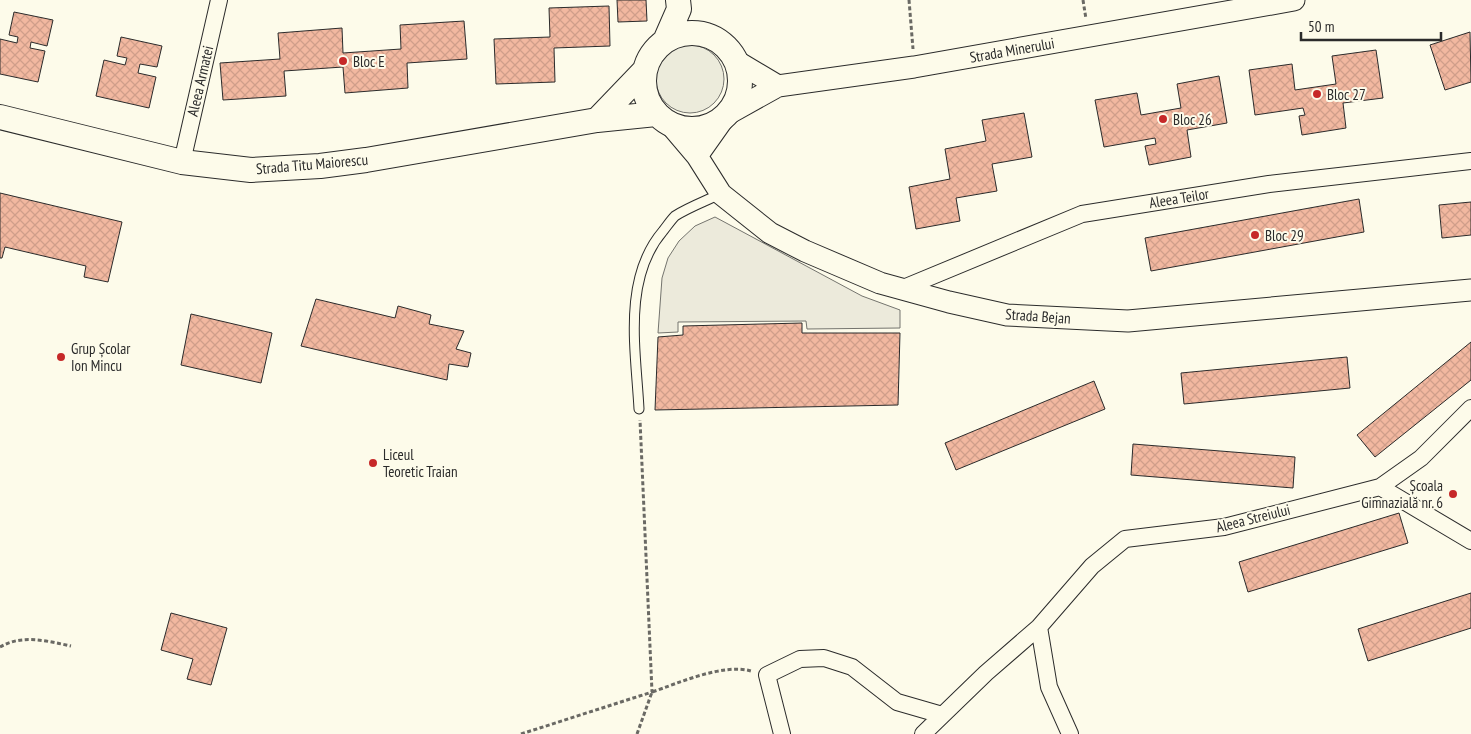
<svg xmlns="http://www.w3.org/2000/svg" width="1471" height="734" font-family="'PT Sans Narrow',sans-serif">
<defs>
<pattern id="building-cross-hatch" width="8" height="8" patternUnits="userSpaceOnUse" patternTransform="scale(1.25)"><rect width="8" height="8" fill="#f2b8a0"/><path d="M0 0l8 8M0 8l8-8" fill="none" stroke="#d09e8a"/></pattern>
</defs>
<rect width="100%" height="100%" fill="#fdfbea"/>
<!-- green -->
<path fill="#ecebdb" stroke="#74746e" d="M656 79a34 34 0 1 1 68 0a34 34 0 1 1-68 0Z"/>
<!-- parking -->
<path fill="#eceadb" stroke="#74746e" d="M715,217l147,79 38,14v18l-93,1 -1,-8 -128,1v10l-20,1 4,-55 6,-20 11,-17 16,-15z"/>
<!-- building -->
<path fill="url(#building-cross-hatch)" stroke="#2b2b2b" d="M617,0h29l1,21 -29,1z
M609,6l1,40 -56,2 1,34 -59,2 -2,-45 56,-2 -1,-29z
M14,12l39,8 -6,26 -16,-4 -1,6 15,3 -7,31 -38,-8v-35l17,4 1,-6 -9,-2z
M464,21l3,38 -60,4 1,25 -63,5 -2,-26 -59,4 2,25 -63,4 -3,-37 60,-4 -2,-26 64,-5 1,25 58,-4 -1,-24z
M1470,32l1,50 -26,8 -15,-45z
M121,37l41,9 -5,21 -17,-3 -2,9 18,4 -7,31 -53,-12 8,-36 21,5 2,-7 -10,-2z
M1376,50l7,48 -40,5 3,25 -44,7 -3,-19 6,-1 -2,-7 -48,7 -6,-45 43,-6 3,26 41,-6 -4,-28z
M1219,76l8,47 -40,7 4,27 -42,8 -4,-19 11,-2 -1,-6 -51,9 -9,-47 42,-7 4,22 40,-7 -4,-24z
M1024,113l8,44 -40,7 5,27 -41,7 4,23 -44,8 -7,-42 41,-8 -5,-30 41,-8 -4,-21z
M0,193l122,29 -14,60 -24,-5 2,-11 -81,-19 -3,11h-2z
M1359,199l5,33 -213,39 -6,-33z
M1471,202v33l-29,3 -3,-33z
M316,299l79,19 3,-12 33,9 -2,9 35,7 -8,18 15,4 -3,14 -19,-3 -2,16 -146,-34z
M191,314l81,19 -11,50 -80,-18z
M802,323v10h98l-2,72 -243,5 3,-73 25,-2v-9z
M1471,342v38l-96,77 -18,-22z
M1347,357l3,31 -166,16 -3,-31z
M1094,381l11,28 -149,61 -11,-27z
M1133,444l162,13 -2,31 -162,-13z
M1399,513l9,30 -160,49 -9,-30z
M1471,593v35l-103,33 -10,-32z
M171,613l56,15 -16,57 -24,-6 6,-20 -32,-9z"/>
<g fill="none" stroke-linecap="round" stroke-linejoin="round">
<!-- service casing -->
<g stroke="#2b2b2b" stroke-width="11">
<path id="service" d="M639,409c-3,-58 -17,-130 24,-178 4,-5 8,-11 12,-15 14,-9 31,-15 45,-22"/>
</g>
<!-- minor casing -->
<g stroke="#2b2b2b" stroke-width="18">
<path id="minor" d="M182,162l37,-162
M901,289l181,-75 187,-30 202,-23
M1471,408l-50,50 -41,29 91,54
M1039,627l10,60 21,47
M782,734l-15,-59 33,-16 24,-1 28,9 45,35 45,13
M923,734l63,-61 53,-46 53,-61 33,-27 99,-12 156,-40"/>
</g>
<!-- tertiary casing -->
<g stroke="#2b2b2b" stroke-width="23">
<path id="tertiary" d="M736,61l42,25 136,-19 380,-67
M669,123l28,33 24,38 49,39 35,18 75,32 69,19 58,13 121,6 343,-31
M697,156l29,-41 52,-29"/>
</g>
<!-- secondary casing -->
<g stroke="#2b2b2b" stroke-width="26">
<path id="secondary" d="M644 81a48 48 0 1 1 96 0a48 48 0 1 1-96 0Z
M665,41l14,-32 -1,-9
M0,117l182,45 69,8 69,-4 46,-6 231,-40 59,-6
M597,120l47,-49"/>
</g>
<!-- path -->
<path stroke="#6a6964" stroke-width="3" stroke-dasharray="4 2.5" stroke-linecap="butt" d="M909,0l4,49
M1083,0l3,19
M0,647c22,-13 47,-6 71,-1
M521,734l131,-42 -12,-272
M637,734l15,-42c27,-9 71,-29 99,-21"/>
<!-- service -->
<use href="#service" stroke="#fdfbea" stroke-width="9"/>
<!-- minor -->
<use href="#minor" stroke="#fdfbea" stroke-width="16"/>
<!-- tertiary -->
<use href="#tertiary" stroke="#fdfbea" stroke-width="21"/>
<!-- secondary -->
<use href="#secondary" stroke="#fdfbea" stroke-width="24"/>
</g>
<!-- markers -->
<g fill="#c62828" stroke="#fdfbea" stroke-width="2">
<circle cx="343" cy="61" r="5"/>
<circle cx="1317" cy="94" r="5"/>
<circle cx="1163" cy="119" r="5"/>
<circle cx="1255" cy="235" r="5"/>
<circle cx="61" cy="357" r="5"/>
<circle cx="373" cy="463" r="5"/>
<circle cx="1453" cy="494" r="5"/>
</g>
<g text-anchor="middle" dominant-baseline="central" stroke-width="4" stroke-linejoin="round" paint-order="stroke">
<!-- street labels -->
<g font-size="15" fill="#2b2b2b" stroke="#fdfbea">
<text transform="translate(1012 50) rotate(-10)">Strada Minerului</text>
<text transform="translate(200 81) rotate(-77)">Aleea Armatei</text>
<text transform="translate(312 164) rotate(-5)">Strada Titu Maiorescu</text>
<text transform="translate(1179 198) rotate(-9)">Aleea Teilor</text>
<text transform="translate(1038 316) rotate(4)">Strada Bejan</text>
<text transform="translate(1253 518) rotate(-14)">Aleea Streiului</text>
</g>
<!-- poi labels -->
<g font-size="15" fill="#2b2b2b" stroke="#fdfbea" text-anchor="start">
<text x="353" y="61">Bloc E</text>
<text x="1327" y="94">Bloc 27</text>
<text x="1173" y="119">Bloc 26</text>
<text x="1265" y="235">Bloc 29</text>
<text x="71" y="348">Grup Școlar<tspan x="71" dy="17">Ion Mincu</tspan></text>
<text x="383" y="454">Liceul<tspan x="383" dy="17">Teoretic Traian</tspan></text>
<text x="1443" y="485" text-anchor="end">Școala<tspan x="1443" dy="17">Gimnazială nr. 6</tspan></text>
</g>
</g>
<!-- scale -->
<path d="M1301 32v8h140v-8" fill="none" stroke="#2b2b2b" stroke-width="2.5"/>
<text x="1308" y="32" font-size="15" fill="#2b2b2b" stroke="#fdfbea" stroke-width="4" paint-order="stroke">50 m</text>
</svg>
